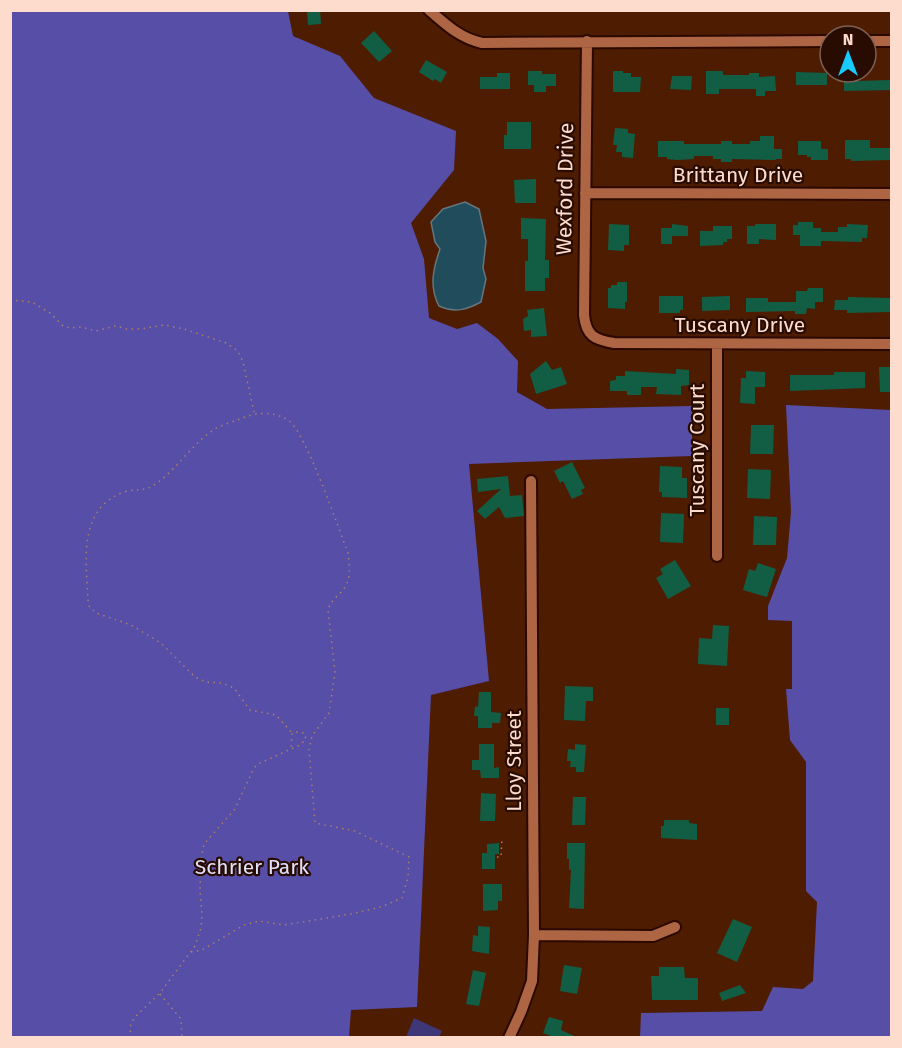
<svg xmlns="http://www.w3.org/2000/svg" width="902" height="1048" font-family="'Fira Sans',sans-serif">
<rect width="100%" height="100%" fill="#4e1c01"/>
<!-- green -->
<path fill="#3e3778" d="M414,1018l28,13 -3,6h-33z"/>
<!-- forest -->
<path fill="#574ea7" d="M10,11h278l5,25 47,20 34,42 82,33 -2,39 -43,53 13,36 5,59 28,11 20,-6 21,16 20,22 -1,31 30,17 145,-3v50l-223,8 20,217 -58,14 -14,312 -66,3 -2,27h-338z
M786,405l105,5v627h-251l1,-24 121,-2 11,-24 30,2 10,-8 4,-79 -11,-11v-129l-16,-22 -4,-51h6v-68l-24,-1v-14l19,-48 4,-46z"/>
<!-- water -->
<path fill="#204c5c" stroke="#62777e" stroke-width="1.5" d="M465,202l14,7 7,32 -3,27 3,11 -5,23c-15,8 -26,11 -42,4 -10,-19 -6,-37 1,-57l-5,-7 -4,-20 12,-13z"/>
<!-- building -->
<path fill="#125e44" d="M307,10h13l1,14 -13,1z
M374,31l18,20 -13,11 -18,-19z
M426,60l21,12 -6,11 -6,-4 -2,2 -14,-9z
M528,71h14v3h14v12h-10v6h-12v-7h-6z
M613,71h10v2h8v4h10l-1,15h-27z
M706,71h17v4h26v-2h10v4l16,-1 1,15h-11v5h-9v-7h-37v5h-13z
M796,72l31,1v12h-31z
M497,73h13v16h-30v-12h17z
M844,74h12v7l35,-1v10l-47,1z
M672,76h20l-1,14 -21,-1z
M507,122h24v27h-27v-14h3z
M615,128l13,1v4l7,1 -2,24 -11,-1v-5h-6l1,-7h-4z
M760,136h14v13h8v10h-6v1l-44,-1v3h-11v-3h-8v-3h-19v3l-17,1 -10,-1v-2h-9v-16h26v3h37v-3h11v3h18v-3h10z
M845,140h25v8h21v12l-40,1v-2h-6z
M798,141h23v8h7v11h-17v-3h-4v-2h-9z
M536,179v24h-21l-1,-23z
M521,218l25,1 -1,41h4v18h-4v13h-20v-30h3v-22h-7z
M798,222h15v6h8v4h17v-5h9v-3l21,1 -1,13h-5v4l-41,-1v5h-21v-11h-7v-10h5z
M609,224l20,1v20h-5v6l-16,-1z
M672,224l16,2v10h-16v8h-11v-16h11z
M755,224h21v16l-17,-1v5h-12v-18h8z
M713,226h19v13h-5v3h-4v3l-23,1v-15h13z
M617,282h10v20h-2v7l-17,-1v-20h3v-3h6z
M808,288h15v14h-8v7l-8,-1 -1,6h-11v-3l-49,1v-14h22v4h28v-11h11z
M659,296h24v14h-3v3h-21z
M730,296v14l-28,1v-14z
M848,297l43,1v14l-44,1v-3h-13l1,-10h13z
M544,308l3,28 -16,1v-7l-7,1 -1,-12 5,-3 -1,-6z
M546,361l6,9 9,-3 6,17 -31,10 -6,-20z
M879,367h12v25h-11z
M676,369l13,1v15l-8,1v9l-25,-1 1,-7h-16v8h-14v-4h-17v-10l6,-1v-4h9v-5l51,3z
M746,371l19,1v15h-10v17l-15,-1 1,-25h5z
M834,372h31v16l-75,3v-16h44z
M751,425h23l-1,29h-23z
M572,462l13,26 -4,2 2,4 -11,5 -9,-18 -3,2 -6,-12z
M660,466l22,1v11h5v20l-25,-1v-5h-3z
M748,469l23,1 -1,29 -23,-1z
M508,476l2,20 12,-1 2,21 -19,2 -6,-11 -14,12 -8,-8 24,-22 -23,3 -1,-13z
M661,513l23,1 -1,29 -23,-1z
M754,516l23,1 -1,28h-23z
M675,560l16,26 -23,13 -12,-21 7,-4 -3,-5z
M758,563l18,6 -9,28 -24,-7 6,-21 6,2z
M713,625l16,1 -2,40 -29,-2 1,-26 13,1z
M565,686l28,1v14h-7l-1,20 -21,-1z
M479,692h12v20l10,1 -1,10h-8v5h-14v-12h-4l1,-10 3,1z
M716,708h13v17h-13z
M479,744h15v24l5,-1v11h-18l-1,-8h-8v-10h7z
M575,744l11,1 -2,27h-8v-5h-6l1,-6h-4l1,-12 7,1z
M481,793l15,1 -1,27h-15z
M573,797h13l-1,28h-13z
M664,820h25v3l8,1v16l-36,-2v-12h3z
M499,843v11h-4v15h-13v-16h5v-9z
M567,843h18l-1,66 -15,-1 2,-38h-2v-11h-2z
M483,884h19v17h-4v9l-15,1z
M733,919l19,8 -15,35 -20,-9z
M478,926l12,1 -1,27 -17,-3 1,-16 5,1z
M564,965l18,3 -5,26 -17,-3z
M659,967h25l1,11h13v22h-46l-1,-24h8z
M473,970l13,3 -7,33 -13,-2z
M740,985l6,8 -24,8 -3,-8z
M549,1017l14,4 -2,9 18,8h-23l-13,-5z"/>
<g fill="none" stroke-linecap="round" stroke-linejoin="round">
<!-- minor casing -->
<g stroke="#2b0900" stroke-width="14">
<path id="minor" d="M429,10c17,15 31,28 53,33l348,-2
M587,41l-3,274c2,21 11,25 30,28l278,1
M866,41h26
M585,193l307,1
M717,556v-211
M534,935l119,1 22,-9
M509,1038l12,-26 11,-31 2,-46 -3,-454"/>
</g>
<!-- path -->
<path stroke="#a9806c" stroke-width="1.5" stroke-dasharray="1.5 4.5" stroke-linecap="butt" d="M10,300l22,2 18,11 13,13 7,2 11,-1 15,4 19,-5 12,3h13l25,-4 19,4 42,14 12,8 5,11 11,50
M497,857h4l1,-19
M191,952l11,-2 42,-25 15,-4 25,4 67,-11 30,-7 21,-9 6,-21 1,-20 -54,-26 -40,-8 -6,-73 3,-14 17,-23 6,-41 -7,-62c3,-12 15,-16 19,-27 4,-9 2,-21 1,-30 -9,-23 -43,-123 -60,-133 -15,-9 -32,-8 -48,-1 -8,3 -18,6 -25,10 -24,15 -38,41 -61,56 -8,6 -16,4 -26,6 -11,2 -24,11 -30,20 -17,25 -11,61 -10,89l1,6 7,7 35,12 30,18 34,34 11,5 16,1 12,5 16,22 26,5 16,18
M160,994l21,25 1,19
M131,1038l-1,-11 4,-9 26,-25 35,-47 6,-18 1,-13 -2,-24 1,-33 3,-14 31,-35 19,-41 4,-4 42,-19 6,-6 -2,-6 -8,-1 -4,1 -1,16
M163,1038l10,-2 4,2"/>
<!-- minor -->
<use href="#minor" stroke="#ae6544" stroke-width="10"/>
</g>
<g text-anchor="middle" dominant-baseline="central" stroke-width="4.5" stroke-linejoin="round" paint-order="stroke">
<!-- street labels -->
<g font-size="21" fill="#fddcce" stroke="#280c01">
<text x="738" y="175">Brittany Drive</text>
<text transform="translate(565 189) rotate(-89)">Wexford Drive</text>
<text x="740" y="325">Tuscany Drive</text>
<text transform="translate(697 450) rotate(-90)">Tuscany Court</text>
<text transform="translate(514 761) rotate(-90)">Lloy Street</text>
</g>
<!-- park labels -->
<g font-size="21" fill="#dfe0f9" stroke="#280c01">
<text x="252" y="867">Schrier Park</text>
</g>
</g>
<!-- border -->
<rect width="902" height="1048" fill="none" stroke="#fddcce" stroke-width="24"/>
<!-- north arrow -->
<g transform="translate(848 54)"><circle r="28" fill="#280c01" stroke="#7d5f53" stroke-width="1.5"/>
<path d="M0-4.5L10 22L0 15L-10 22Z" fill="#19cafc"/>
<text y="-9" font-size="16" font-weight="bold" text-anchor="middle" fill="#fddcce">N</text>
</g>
</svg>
